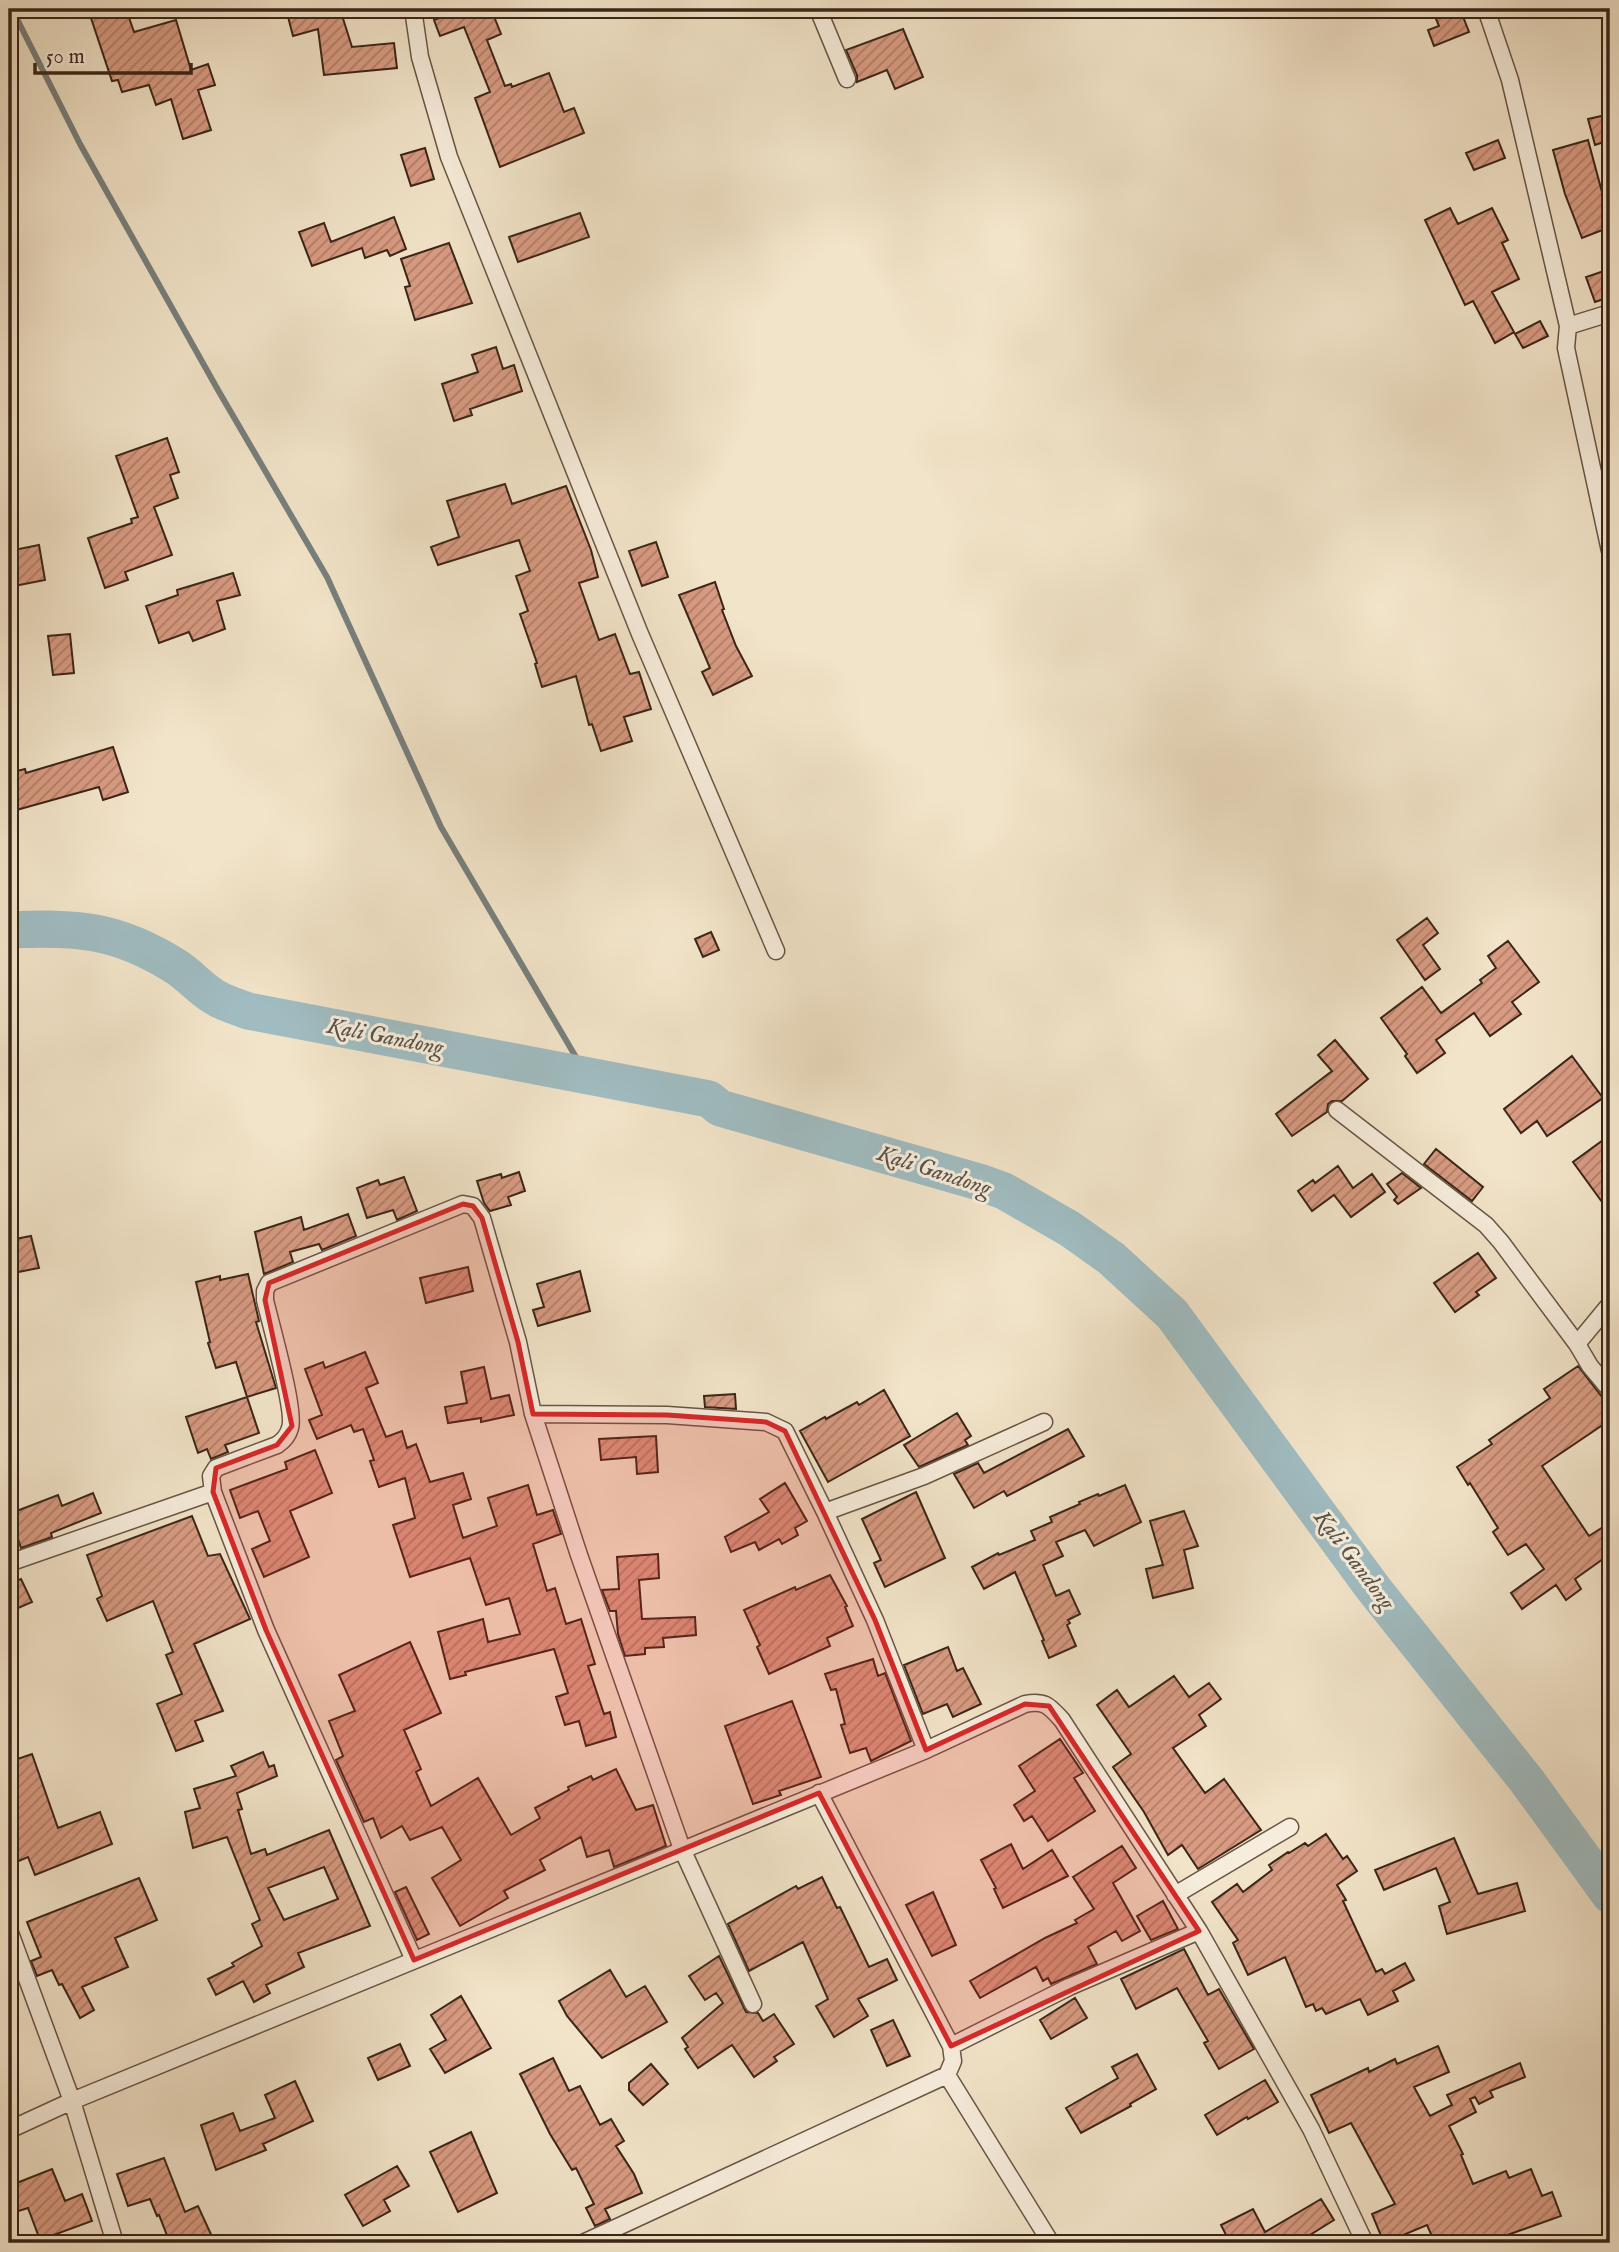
<svg xmlns="http://www.w3.org/2000/svg" width="1619" height="2252" font-family="'IM FELL English',serif">
<defs>
<pattern id="building-hatch" width="6" height="6" patternUnits="userSpaceOnUse" patternTransform="scale(1.75)"><rect width="6" height="6" fill="#d99b82"/><path d="M-1 1l2-2M0 6l6-6M5 7l2-2" fill="none" stroke="#b17e69"/></pattern>
</defs>
<rect width="100%" height="100%" fill="#f2e4c9"/>
<filter id="stains"><feTurbulence type="fractalNoise" baseFrequency=".00286" numOctaves="4"/><feColorMatrix values="0 0 0 0 .2 0 0 0 0 .09 0 0 0 0 .02 0 0 0 .5 -.17"/></filter>
<radialGradient id="worn" r=".72"><stop offset=".6" stop-color="#630" stop-opacity="0"/><stop offset="1" stop-color="#630" stop-opacity=".3"/></radialGradient>
<g fill="none" stroke-linecap="round" stroke-linejoin="round">
<!-- stream -->
<path stroke="#77807d" stroke-width="6" d="M12,9l68,135 138,246 109,187 114,250 146,249"/>
<!-- river -->
<path stroke="#a0bcc1" stroke-width="37" d="M9,930c67,-3 107,-1 166,36 15,9 27,25 43,33 9,5 20,8 30,12l461,88 11,9 259,74 25,9 66,38 41,29 61,56 201,274 154,193 83,114"/>
</g>
<!-- building -->
<path fill="url(#building-hatch)" stroke="#3a2517" stroke-width="2" fill-rule="evenodd" d="M88,9h38l8,23 42,-12 15,50 17,-6 7,21 -17,5 13,40 -28,9 -12,-40 -15,6 -7,-20 -27,7 -4,-12 -6,1z
M286,9h54l12,38 42,-4 3,25 -73,7 -6,-46 -25,7z
M464,9h27l10,25 -14,6 18,46 6,-2 1,3 37,-14 15,39 10,-4 10,25 -84,34 -25,-69 15,-6 -26,-65 -24,9 -6,-16z
M1432,9h28l9,23 -35,14 -6,-16 11,-4z
M903,29l20,48 -28,12 -8,-19 -30,12v-7l-11,-25z
M1610,114v26l-15,5 -7,-26z
M1498,140l7,18 -31,12 -8,-17z
M1588,140l14,52 8,-4v39l-28,11 -17,-44 -12,-44z
M425,148l9,31 -23,7 -10,-31z
M1450,208l8,16 34,-16 16,32 -6,3 17,36 -27,13 22,40 -19,11 -22,-42 -8,4 -40,-85z
M580,213l9,24 -71,25 -9,-25z
M394,217l12,32 -16,7 -3,-6 -22,8 -3,-10 -50,18 -13,-34 25,-9 7,19z
M449,243l23,60 -57,17 -10,-33 5,-1 -9,-27z
M1610,269v28l-15,5 -9,-25z
M1540,321l8,15 -25,12 -8,-14z
M496,347l7,22 11,-4 8,26 -52,18 2,6 -18,6 -12,-37 36,-12 -6,-17z
M167,438l12,34 -9,3 8,23 -24,9 18,48 -47,17 3,8 -23,8 -17,-50 44,-15 -1,-4 7,-2 -22,-61z
M505,484l7,20 54,-18 25,64 7,27 -19,6 20,57 16,-6 15,40 9,-2 12,37 -27,8 8,24 -31,10 -9,-27 -3,1 -13,-49 -34,11 -7,-23 2,-1 -17,-49 8,-3 -12,-35 14,-5 -11,-31 -81,25 -7,-18 28,-10 -12,-36z
M656,542l12,35 -26,9 -13,-35z
M39,545l6,35 -36,7v-36z
M233,573l7,22 -23,6 8,28 -32,12 -4,-9 -30,11 -13,-37 32,-11 -1,-5z
M715,582l9,27 -2,1 14,36 16,30 -39,19 -11,-23 8,-4 -31,-73z
M70,634l4,39 -21,2 -5,-39z
M113,747l15,45 -25,8 -4,-13 -86,24 -4,-20v-18l16,-4 1,4z
M1427,918l11,15 -15,12 17,24 -15,11 -28,-40z
M711,932l8,18 -16,7 -8,-18z
M1508,941l31,41 -27,20 9,12 -31,22 -16,-23 -38,27 9,13 -28,20 -12,-17 2,-2 -26,-36 41,-31 19,26 41,-30 -2,-3 16,-12 -8,-12z
M1335,1040l33,39 -26,22h-10l-4,3 -1,8 -35,24 -16,-22 56,-43 -14,-16z
M1572,1056l31,42 -56,38 -10,-15 -16,12 -17,-24z
M1610,1135v78l-37,-51z
M1436,1149l47,38 -11,14 -48,-37z
M1338,1166l15,22 19,-14 13,18 -34,25 -17,-22 -22,16 -14,-20 15,-11 2,3z
M519,1172l6,19 -17,6 3,8 -21,6 -6,-8 -7,-22 24,-7 1,4z
M1402,1173l19,15 -23,16 -4,-4 3,-3 -10,-13z
M404,1177l13,34 -20,9 -4,-10 -26,8 -10,-30 21,-8 2,5z
M348,1214l8,22 -34,14 -3,-6 -29,8 3,10 -29,12 -9,-42 46,-15 3,13z
M31,1236l8,32 -21,4 -8,-32z
M1478,1253l18,25 -20,14 3,3 -24,17 -21,-29z
M468,1267l5,24 -47,12 -6,-25z
M580,1271l10,40 -52,15 -5,-16 11,-3 -7,-23z
M248,1274l11,47 -3,1 20,66 -29,9 -11,-35 -20,6 -8,-25 2,-1 -14,-60 24,-6v4z
M365,1352l13,31 -12,5 20,49 16,-6 5,17 9,-4 14,38 33,-9 8,26 -18,6 10,33 34,-12 -9,-28 40,-13 9,30 16,-5 8,24 -28,10 14,47 8,-3 11,36 15,-5 14,45 -7,2 16,48 6,-2 6,25 -30,9 -7,-25 -14,4 -9,-28 12,-4 -14,-44 -89,23 1,3 -16,4 -12,-47 45,-13 5,23 32,-8 -11,-36 -23,7 -16,-47 -60,19 -17,-52 22,-7 -10,-40 -26,9 -9,-26 4,-1 -11,-31 -9,3 -3,-7 -34,14 -8,-19 13,-5 -17,-46 18,-7 2,6z
M1578,1366l24,31 8,3v20l-68,46 47,70 14,-9 7,10v17l-35,25 6,10 -15,11 -10,-15 -34,24 -11,-16 33,-24 -18,-25 -18,11 -15,-23 5,-4 -28,-45 -2,2 -11,-18 35,-23 -3,-4 61,-42 -6,-9z
M484,1367l7,32 18,-4 5,20 -33,7v-4l-33,5 -3,-16 22,-4 -6,-31z
M884,1390l26,46 -82,46 -28,-51 25,-14 1,2 31,-17 2,3z
M735,1394l1,15 -31,-2 -1,-11z
M247,1397l12,36 -34,12 3,7 -17,7 -4,-10 -9,4 -12,-36z
M957,1413l14,23 -6,4 3,5 -49,22 -15,-22z
M1068,1429l16,27 -77,40 -3,-5 -30,17 -20,-34 24,-11 6,10z
M656,1436l2,36 -21,2 -1,-17 -35,3 -2,-21z
M315,1450l17,43 -42,18 19,46 -45,20 -12,-28 18,-8 -12,-30 -18,7 -10,-28 57,-21 -2,-7z
M785,1483l22,38 -12,7 3,7 -16,9 -3,-5 -20,11 -4,-8 -24,10 -6,-15 44,-25 -9,-13z
M1125,1485l16,37 -47,24 -9,-16 -29,12 7,14 -20,9 13,31 13,-6 11,24 -12,6 2,3 -3,2 9,21 -27,12 -7,-17 2,-1 -29,-68 -31,17 -12,-22 26,-14 1,2 36,-15 -4,-9 21,-9 -2,-5 30,-13 -1,-2 19,-8 1,2z
M916,1492l29,66 -60,29 -11,-24 7,-3 -19,-41z
M93,1493l8,20 -50,20 1,4 -31,11 -5,-15 -4,1 -3,-20 49,-19 4,11z
M1184,1511l14,35 -14,4 9,38 -40,10 -7,-29 17,-4 -13,-44z
M192,1516l16,40 12,-2 30,65 -56,25 29,67 -28,10 8,20 -27,10 -19,-47 25,-10 -16,-39 7,-3 -20,-51 -46,20 -10,-22 5,-3 -15,-41z
M658,1554l1,24 -20,2 3,39 53,-2 1,18 -33,3 1,9 -19,1v6l-20,2 -7,-22 -2,-23h-6l-8,-21 17,-1 -2,-32z
M830,1575l17,31 -2,1 8,19 -26,12 3,8 -61,28 -12,-27 3,-2 -16,-35 51,-23 1,3z
M21,1579l11,23 -23,10v-28z
M410,1642l31,71 -37,17 17,39 -5,3 15,34 47,-28 33,57 29,-17 -5,-10 34,-18 -1,-3 23,-11 2,4 23,-11 20,41 17,-5 13,41 -52,21 -5,-17 -22,7 -6,-20 -41,23 5,10 -41,21 4,7 -48,28 -28,-48 29,-18 -19,-33 -32,13 -8,-14 -21,12 -8,-20 -9,4 -28,-62 7,-4 -14,-35 26,-10 -16,-36z
M948,1647l9,24 6,-3 18,36 -28,13 -6,-13 -24,10 -19,-49z
M873,1659l5,17 7,-3 26,68 -40,20 -5,-13 -16,5 -9,-28 4,-1 -9,-35 -5,1 -6,-16z
M1174,1676l15,21 20,-14 12,16 -22,16 7,11 -33,22 32,45 19,-14 37,51 -63,39 -16,-24 -14,10 -24,-43 -31,-45 18,-13 -34,-49 20,-15 12,17z
M792,1701l29,76 -42,14 2,4 -28,9 -28,-78z
M1060,1739l23,34 -9,5 21,33 -47,30 -16,-25 -8,5 -10,-16 21,-14 -16,-25z
M263,1752l6,15 5,-2 3,11 -40,17 5,16 -4,1 13,44 14,-5 2,6 62,-25 41,96 -72,27 6,14 -38,18 4,8 -16,9 -11,-21 -27,14 -8,-16 26,-13 -2,-3 30,-17 -10,-22 8,-4 -33,-83 -34,11 -8,-36 15,-4 -6,-19 42,-13 -5,-10zM324,1867l14,32 -54,21 -16,-32z
M32,1754l26,74 42,-16 12,32 -77,31 -7,-18 -19,8v-103z
M1326,1834l17,25 4,-3 10,15 -20,14 9,15 -3,1 33,71 6,-3 3,5 20,-11 9,17 -21,11 5,10 -30,14 -8,-16 -34,15 -4,-6 -6,3 -3,-7 -7,3 -21,-50 -37,18 -15,-32 5,-3 -26,-38 25,-18 6,8 29,-22 -3,-5 19,-13 1,1 16,-10 3,3z
M1454,1838l24,56 39,-11 8,28 -78,23 -8,-28 11,-4 -14,-34 -52,22 -9,-20z
M1011,1844l12,25 29,-19 16,26 -65,32 -9,-19 2,-1 -15,-28z
M1122,1846l14,22 -23,15 27,48 -18,10 -6,-10 -28,16 9,17 -46,20 -3,-6 -5,3 -7,-14 -56,31 -10,-17 75,-43 32,-15 -2,-3 19,-11 -21,-32z
M822,1877l15,31 3,-1 29,60 18,-8 10,21 -39,19 10,17 -34,21 -18,-31 12,-7 -25,-57 -54,29 -21,-47 68,-38 2,3z
M139,1878l18,42 -42,18 13,29 -46,20 12,23 -14,8 -18,-34 -3,1 -7,-15 -15,6 -6,-15 10,-4 -14,-35z
M406,1887l23,47 -12,6 -22,-48z
M933,1892l23,53 -24,11 -26,-51z
M1163,1901l15,28 -27,11 -14,-24z
M1184,1949l24,46 11,-6 35,60 -35,20 -15,-26 4,-2 -31,-53 -41,21 -15,-30z
M719,1956l27,56 12,1 5,8 11,-7 20,30 -20,13 3,4 -23,16 -22,-32 -34,23 -13,-19 3,-2 -6,-9 41,-35 -7,-10 -11,7 -16,-24z
M610,1970l16,27 19,-11 22,36 -65,36 -35,-42 -8,-15z
M461,1996l30,52 -46,25 -15,-24 16,-9 -15,-25z
M1075,1998l12,20 -36,21 -11,-19z
M893,2020l17,36 -23,10 -16,-36z
M400,2044l10,22 -32,14 -10,-22z
M1438,2046l11,26 -35,15 16,29 22,-11 -5,-10 73,-32 5,14 -35,14 3,6 -14,7 -4,-7 -5,2 6,13 -27,14 14,28 -2,1 12,29 33,-13 3,7 22,-9 11,27 10,-4 9,24 -76,27h-50l-8,-18 -43,18 -12,-29 23,-10 -44,-81 -22,10 -18,-38 57,-27 1,4 26,-13 2,5z
M1137,2054l19,35 -26,15 1,2 -50,27 -15,-25 52,-30 -6,-11z
M553,2058l16,33 11,-5 20,39 11,-6 13,22 -8,5 18,28 8,19 -37,16 5,10 -15,7 -9,-18 8,-4 -18,-36 -4,2 -22,-36 -30,-60z
M651,2064l17,20 -25,21 -14,-15v-7z
M1265,2080l13,22 -30,17 -1,-2 -30,18 -12,-20z
M295,2081l18,40 -50,23 3,6 -50,20 -15,-45 32,-12 7,18 35,-13 -10,-23z
M471,2132l26,61 -39,19 -28,-60z
M164,2158l21,54 13,-6 17,37h-45l-11,-28 -2,1 -7,-17 -22,7 -11,-32z
M397,2166l12,20 -25,14 6,11 -27,15 -18,-31z
M52,2169l13,32 17,-7 10,27 -52,19 -12,-32 -19,6v-28z
M1321,2199l13,21 -37,23h-67l-9,-18 32,-16 12,23z"/>
<g fill="none" stroke-linecap="round" stroke-linejoin="round">
<!-- minor casing -->
<g stroke="#685544" stroke-width="19">
<path id="minor" d="M413,9l7,48 29,100 191,477 136,317
M818,9l29,70
M1486,9l24,71 58,246 -2,22 44,203
M1568,326l42,-13
M1337,1110l149,115 15,17 76,102
M1610,1304l-33,40 13,22 20,24
M533,1414l134,1 99,7 19,9 40,81 50,108 51,130
M825,1512l99,-36 120,-54
M9,1563l204,-71
M819,1793l132,253
M1175,1895l115,-68
M9,1930l63,171 43,142
M414,1960l-148,-330 -53,-138 -2,-16 5,-8 61,-23c6,-4 11,-9 13,-17 6,-16 -20,-106 -25,-128v-9l4,-8 194,-79 10,2 9,12 36,124 15,72 46,141 103,294 71,155
M9,2130l63,-29 854,-351 99,-46c20,-4 24,2 37,16l137,211 112,198 54,114
M583,2243l364,-168
M1051,2243l-104,-168 6,-14 -2,-15 118,-59 130,-56"/>
</g>
<!-- minor -->
<use href="#minor" stroke="#f7eddc" stroke-width="16"/>
</g>
<!-- marked area -->
<path fill="#d62828" fill-opacity="0.2" stroke="#d62828" stroke-width="5" stroke-linejoin="round" d="M463,1204l10,2 9,12 36,124 15,72 134,1 99,7 19,9 90,189 51,130 99,-46 24,2 150,225 -248,115 -132,-253 -405,167 -148,-330 -53,-138 3,-24 61,-23 15,-19 -27,-126 4,-17z"/>
<g text-anchor="middle" dominant-baseline="central" stroke-width="6" stroke-linejoin="round" paint-order="stroke">
<!-- water labels -->
<g font-size="23" font-style="italic" fill="#59524a" stroke="#f7eddc">
<text transform="translate(385 1037) rotate(11)">Kali Gandong</text>
<text transform="translate(934 1171) rotate(18)">Kali Gandong</text>
<text transform="translate(1354 1560) rotate(53)">Kali Gandong</text>
</g>
</g>
<!-- margin -->
<rect width="1619" height="2252" fill="none" stroke="#f2e4c9" stroke-width="35"/>
<rect x="10" y="10" width="1598" height="2231" fill="none" stroke="#3a2517" stroke-width="3.5"/>
<rect x="18" y="18" width="1584" height="2217" fill="none" stroke="#3a2517" stroke-width="2"/>
<!-- scale -->
<path d="M35 63v10h156v-10" fill="none" stroke="#3a2517" stroke-width="3.5"/>
<text x="46" y="63" font-size="21" fill="#3a2517" stroke="#f7eddc" stroke-width="5" paint-order="stroke">50 m</text>
<rect width="100%" height="100%" filter="url(#stains)"/>
<rect width="100%" height="100%" fill="url(#worn)"/>
</svg>
